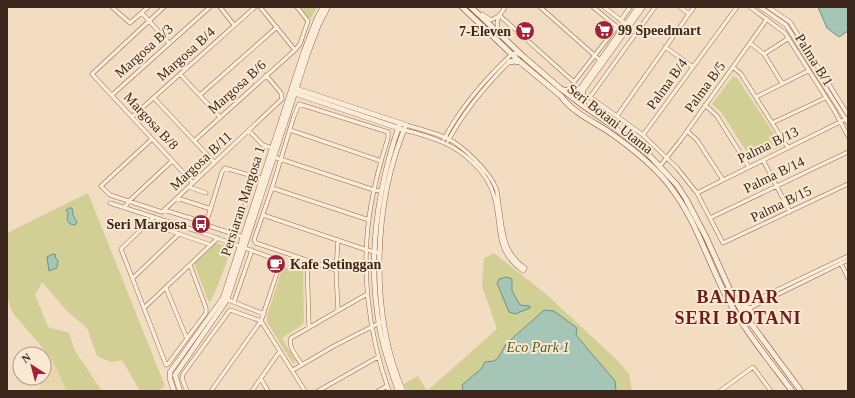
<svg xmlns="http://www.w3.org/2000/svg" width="855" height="398" font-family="Georgia,serif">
<rect width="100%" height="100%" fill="#f2dcc2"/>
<!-- farmland -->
<path fill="#e9d6ae" d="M51,358l16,33h-29z"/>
<!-- green -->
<path fill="#d2cf95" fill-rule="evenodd" d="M301,7h16l-5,10 -4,1z
M733,76l5,3 44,67 -30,14 -31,-48 -9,-8z
M88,193l77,193 -7,5h-18l-18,-31 -11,2 -14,-6 -10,-28 -21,-18 -24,-28 -7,13 13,32 21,6 6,18 27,40h-35l-16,-33 -39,-46 -5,-15v-64zM73,211v4l4,5 -2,5 -5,-1 -3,-4 1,-7z
M216,243l16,5 -18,47 -5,8 -15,-40z
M494,253l53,42 69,64 13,15 3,17h-205l70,-62 -15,-43 2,-28z
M295,259l6,3 2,3 1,57 -2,3 -20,13 14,24 -3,2 -26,-42v-6l16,-50 8,3z
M418,376l9,15h-20l-3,-7z"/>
<!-- water -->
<path fill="#a5c5b6" stroke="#6a9483" d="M818,7h30v24l-9,6 -12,-9z
M69,208h3l1,7 4,7 -2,3 -5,-1 -3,-4 1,-7 -2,-3z
M53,254l3,1 -1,2 3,4 -1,7 -8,3 -2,-14z
M507,277l5,2v12l8,14 10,1v2l-15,6 -6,-2 -12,-29 2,-4z
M544,310l10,1 23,17 -1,7 39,46 1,10h-153l-1,-6 19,-16 4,-7 9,-1 4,-3 8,-14z"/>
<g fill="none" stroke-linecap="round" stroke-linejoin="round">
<!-- minor casing -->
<g stroke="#8e6c57" stroke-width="4.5">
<path id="minor" d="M112,7l18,16 18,-16
M164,7l-72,67 101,109
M220,7l14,18
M260,7l35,43
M297,7l11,14
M540,7l62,55
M604,7l23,18
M655,7l-65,90 53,38 34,33 20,25 26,50 125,-59
M680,7l9,7
M750,7l35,26 49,77 14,26
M760,7l26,18 62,98
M768,7l22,15 58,93
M142,13l27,30
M482,14l9,6 8,-4
M499,15l75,67 42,-54v-2l-23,-19
M621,20l9,-13
M499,31c-5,-9 1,-16 6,-24
M750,43l14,11 18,29
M665,47l28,20
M764,54l25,-16
M733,67l8,7 47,74
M180,74l40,43
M112,95l98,-88
M200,95l77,-68
M756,97l52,-26
M154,98l60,64
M705,105l12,11 32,51
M617,116l77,-109
M132,117l123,-110
M772,123l53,-25
M406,125c14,4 28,8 41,13 16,8 42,33 49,50 2,6 2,12 3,18 4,25 3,46 26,62l-1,2
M290,130l91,31
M404,130c13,3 26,7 38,12 22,9 46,31 52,54 9,31 -1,53 29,75l1,-1
M249,131l14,14 9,3
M687,131l10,9 26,40
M643,135l94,-128
M152,139l-51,47 9,9 52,17 120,-113 -1,-6 -15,-18
M444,139c17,-32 41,-60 68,-85l4,-1 6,3
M194,141l101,-91 5,-6 8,-23
M448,141c16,-30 38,-56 62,-80
M274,157l100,33 7,1
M763,160l27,52
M660,166l20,-25 87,-122
M189,187l17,6
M272,188l97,32
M697,193l151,-75
M177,198l34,11
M110,203l93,30 78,28 -20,60 -50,70
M125,207l4,-6 43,-40
M164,210l33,10
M263,215l104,35 12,3
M154,217l-33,32 45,116 2,-1 38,-51v-5l-16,-43
M710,218l138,-66
M148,223l63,22
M206,225l37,12
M203,233l19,-61 3,-4 38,11
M236,235l19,-59
M338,241l-2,29 2,40
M307,261l2,66
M841,263l7,15
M336,270l-80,-27 -2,-3 18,-52 22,-72 5,-12 89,28v6c-7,22 -13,44 -17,67 -11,62 -3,127 18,186
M133,278l46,-44
M166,288l21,51
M226,299l38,15
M234,302l18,-52
M144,308l74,-70
M741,310l5,-5 102,-49
M742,310l8,-2 98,-48
M302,365c-4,-7 -15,-19 -11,-27l76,-44
M293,370l41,-24 47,-24
M261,379l7,12
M187,391l-5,-12 1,-5 47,-64 31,11 44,70
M252,391l28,-40
M318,391l60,-34
M378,391l9,-5
M720,391l33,-24 18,24"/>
</g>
<!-- tertiary casing -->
<g stroke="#8e6c57" stroke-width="5.5">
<path id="tertiary" d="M582,86l56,-79
M294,88l112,37c-33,79 -37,187 -3,266
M294,93l107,36
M576,100l67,-93
M174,391l-4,-12v-7l53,-74 81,-247 13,-33 6,-11
M180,391l-5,-16 52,-75 81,-247 11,-29 9,-17
M398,391c-7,-20 -14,-40 -18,-61 -13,-69 -3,-141 20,-207"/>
</g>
<!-- secondary casing -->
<g stroke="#704d3a" stroke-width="6">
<path id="secondary" d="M462,7l58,55 41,34c11,16 33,26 48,36 23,16 47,35 63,57 24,32 35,70 53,105 18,35 44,66 67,97
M471,7l53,50 36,31 25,19 25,17 37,29 30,32 9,14 20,38 24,53 11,20 60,81
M510,62l4,-1 5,1
M564,90l8,2 9,-4
M583,91l-1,9 2,5
M737,300l9,5
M749,319l1,-11"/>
</g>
<!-- minor -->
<use href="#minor" stroke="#fcebd6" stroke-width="3.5"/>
<!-- tertiary -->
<use href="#tertiary" stroke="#fcebd6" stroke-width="4.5"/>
<!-- secondary -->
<use href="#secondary" stroke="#fcebd6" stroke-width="5"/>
</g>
<!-- icons -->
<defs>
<g id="supermarket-disc" transform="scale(1)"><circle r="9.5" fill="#a32136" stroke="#f9e8d2"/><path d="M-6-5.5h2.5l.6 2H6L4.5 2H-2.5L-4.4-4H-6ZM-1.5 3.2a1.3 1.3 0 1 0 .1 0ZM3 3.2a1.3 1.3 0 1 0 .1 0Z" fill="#fff"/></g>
<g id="bus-disc" transform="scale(1)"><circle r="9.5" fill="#a32136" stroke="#f9e8d2"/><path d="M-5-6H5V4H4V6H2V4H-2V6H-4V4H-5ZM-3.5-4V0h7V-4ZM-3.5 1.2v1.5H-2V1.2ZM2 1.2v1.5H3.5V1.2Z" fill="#fff"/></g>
<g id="cafe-disc" transform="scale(1)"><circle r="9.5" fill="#a32136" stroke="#f9e8d2"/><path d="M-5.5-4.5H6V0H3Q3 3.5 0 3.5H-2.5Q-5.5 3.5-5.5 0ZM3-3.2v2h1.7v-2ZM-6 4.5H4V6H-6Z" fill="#fff"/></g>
</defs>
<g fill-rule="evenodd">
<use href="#supermarket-disc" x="604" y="30"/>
<use href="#supermarket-disc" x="525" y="31"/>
<use href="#bus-disc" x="201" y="224"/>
<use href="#cafe-disc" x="276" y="264"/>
</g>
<g text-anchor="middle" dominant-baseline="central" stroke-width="4" stroke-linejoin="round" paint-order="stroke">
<!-- poi labels -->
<g font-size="14" font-weight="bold" fill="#3d271d" stroke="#f9e8d2" text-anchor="start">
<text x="618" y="30">99 Speedmart</text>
<text x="511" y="31" text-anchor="end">7-Eleven</text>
<text x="187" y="224" text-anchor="end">Seri Margosa</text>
<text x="290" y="264">Kafe Setinggan</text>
</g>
<!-- street labels -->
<g font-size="14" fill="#3d271d" stroke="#f9e8d2">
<text transform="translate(144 51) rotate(-42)">Margosa B/3</text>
<text transform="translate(186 54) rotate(-42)">Margosa B/4</text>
<text transform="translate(814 60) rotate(58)">Palma B/1</text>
<text transform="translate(667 84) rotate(-54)">Palma B/4</text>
<text transform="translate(237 87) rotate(-42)">Margosa B/6</text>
<text transform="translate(705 87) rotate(-54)">Palma B/5</text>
<text transform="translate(610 119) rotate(38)">Seri Botani Utama</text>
<text transform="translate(151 121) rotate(47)">Margosa B/8</text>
<text transform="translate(768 145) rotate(-26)">Palma B/13</text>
<text transform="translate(201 161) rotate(-43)">Margosa B/11</text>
<text transform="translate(774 175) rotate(-26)">Palma B/14</text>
<text transform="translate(243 201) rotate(-72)">Persiaran Margosa 1</text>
<text transform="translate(781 204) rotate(-26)">Palma B/15</text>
</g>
<!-- park labels -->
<g font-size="14" font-style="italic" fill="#565b21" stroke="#f9e8d2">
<text x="538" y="347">Eco Park 1</text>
</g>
<!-- district labels -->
<g font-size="18" font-weight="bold" letter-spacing="1" fill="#6e1c18" stroke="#f9e8d2">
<text x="738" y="297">BANDAR<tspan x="738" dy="21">SERI BOTANI</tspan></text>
</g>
</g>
<!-- border -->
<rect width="855" height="398" fill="none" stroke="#3d271d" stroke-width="16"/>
<!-- north arrow -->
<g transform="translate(32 366) rotate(324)"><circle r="19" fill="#f9e8d2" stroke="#ae9b8a"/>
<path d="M0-3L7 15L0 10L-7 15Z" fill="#a32136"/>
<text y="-6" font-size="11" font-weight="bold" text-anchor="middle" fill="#3d271d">N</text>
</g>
</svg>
